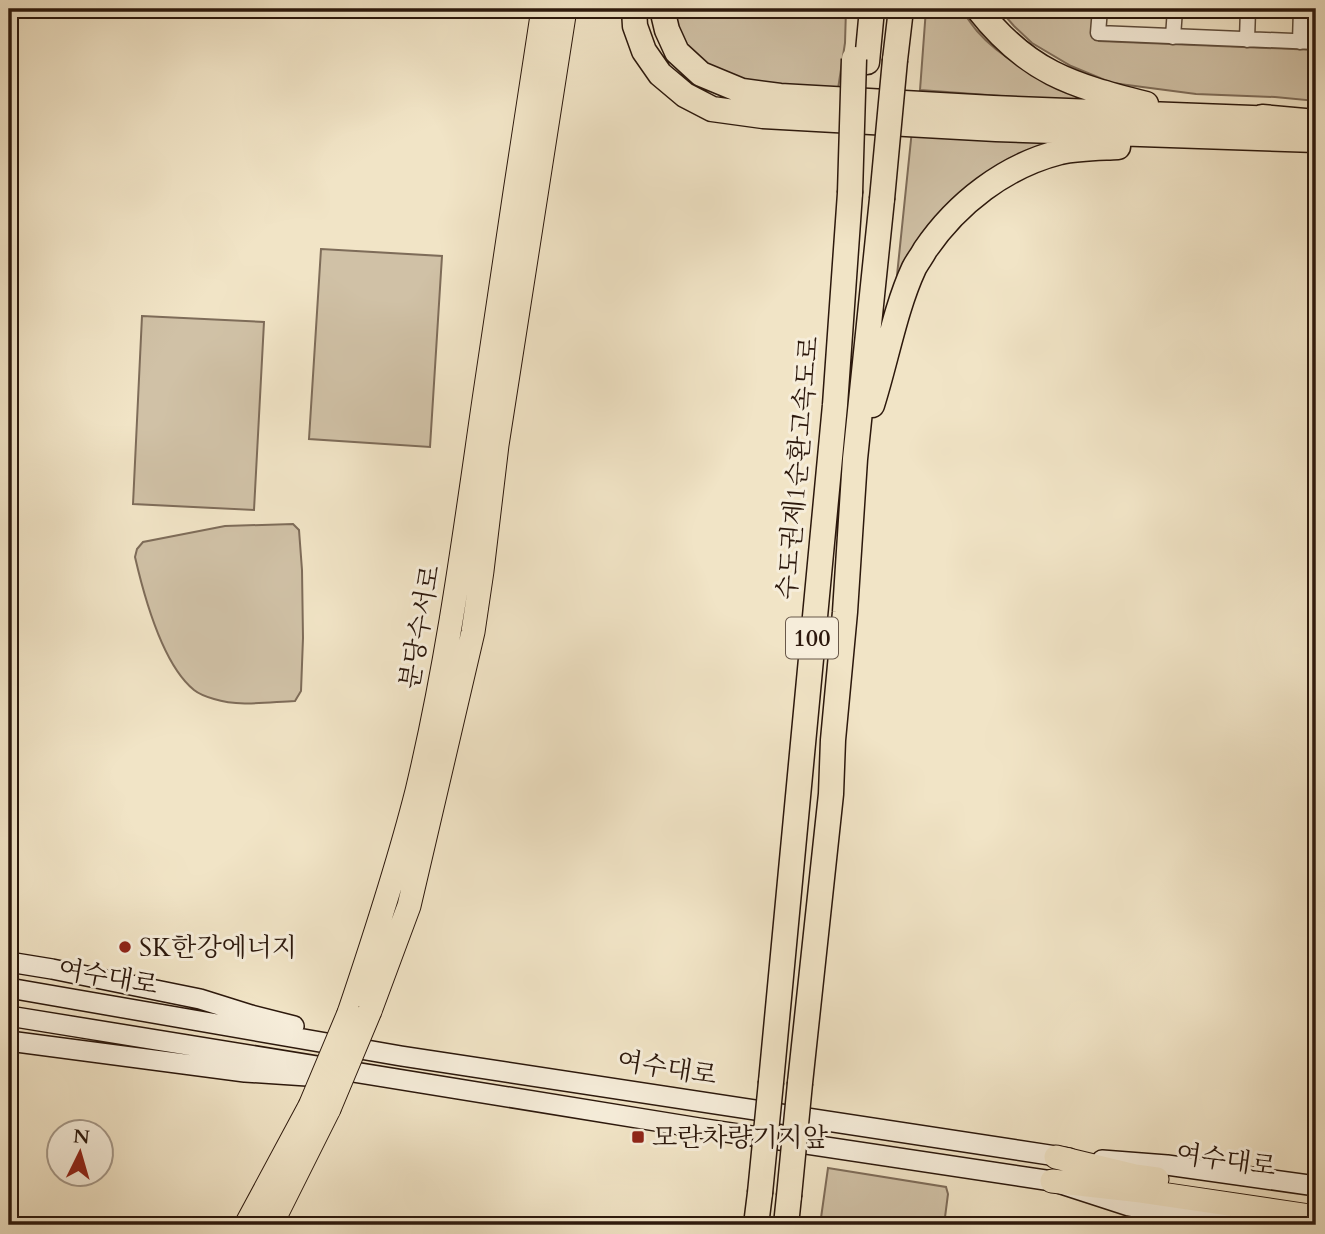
<svg xmlns="http://www.w3.org/2000/svg" width="1325" height="1234" font-family="Cardo,'Noto Serif KR',serif">
<rect width="100%" height="100%" fill="#f1e4c6"/>
<filter id="stains"><feTurbulence type="fractalNoise" baseFrequency=".00286" numOctaves="4"/><feColorMatrix values="0 0 0 0 .2 0 0 0 0 .09 0 0 0 0 .02 0 0 0 .5 -.17"/></filter>
<radialGradient id="worn" r=".72"><stop offset=".6" stop-color="#630" stop-opacity="0"/><stop offset="1" stop-color="#630" stop-opacity=".3"/></radialGradient>
<!-- green -->
<path fill="#d0c1a6" stroke="#7e6c59" stroke-width="2" d="M673,9h173l-1,34 -7,46 -62,-3 -59,-13 -36,-32z
M926,9h35c5,7 10,15 16,22 35,40 86,54 133,73l-190,-14z
M999,9h101l-1,32 217,9v51l-41,-4 -79,-3 -84,-11 -41,-17 -39,-23 -18,-17z
M912,130l155,12 -74,33 -100,139z
M321,249l121,7 -12,191 -121,-8z
M142,316l122,6 -10,188 -121,-6z
M293,524l6,6 3,40 1,68 -2,53 -6,10c-26,1 -56,6 -81,-2 -7,-2 -15,-5 -20,-9 -32,-26 -50,-94 -59,-133l2,-8 6,-7 82,-16z
M828,1168l118,19 2,7 -4,31h-124z"/>
<!-- water -->
<path fill="#ae9f87" stroke="#7a6956" stroke-width="2" d="M9,292l5,195 1,108 -1,47 -5,49z"/>
<g fill="none" stroke-linecap="round" stroke-linejoin="round">
<!-- minor casing -->
<g stroke="#5d4b3a" stroke-width="17">
<path id="minor" d="M1100,9l-2,24 218,9
M1173,37l2,-28
M1247,40l1,-31
M1300,42l1,-33"/>
</g>
<!-- secondary casing -->
<g stroke="#2c180c" stroke-width="22">
<path id="secondary" d="M9,962l43,7 148,30 51,16 43,11
M9,988l392,68 668,102
M9,1016l690,112 353,53 77,25 103,19
M9,1041l236,31 62,4
M1102,1160l65,5 149,21"/>
</g>
<!-- trunk casing -->
<g stroke="#2c180c" stroke-width="25">
<path id="trunk" d="M370,1011l39,-105 64,-274 9,-61 15,-126 68,-436
M349,1013c25,-74 49,-147 68,-222 31,-129 48,-260 67,-391 19,-130 39,-261 59,-391
M1056,1157l79,19 22,3
M1052,1181l89,10 175,26
M246,1225l64,-119
M271,1225l58,-116"/>
</g>
<!-- motorway casing -->
<g stroke="#2c180c" stroke-width="27">
<path id="motorway" d="M634,9l1,17 9,25 16,23 25,21 27,14 51,7 233,13 320,11
M662,9l5,21 10,22 24,22 41,17 38,5 213,12 283,11
M978,9c49,63 93,76 168,95
M895,60l6,-51
M867,62l5,-53
M1262,117l54,5
M872,405c14,-44 23,-96 42,-137 3,-6 8,-12 11,-18 32,-47 80,-84 135,-98 18,-4 39,-4 58,-5
M771,1082l64,-677 15,-212
M800,1083l31,-289 2,-54 12,-128 10,-153 27,-260
M756,1225l4,-32
M786,1225l3,-29"/>
</g>
<!-- minor -->
<use href="#minor" stroke="#f6edda" stroke-width="14"/>
<!-- secondary -->
<use href="#secondary" stroke="#f6edda" stroke-width="19"/>
<!-- trunk -->
<use href="#trunk" stroke="#f1e4c6" stroke-width="23"/>
<!-- motorway -->
<use href="#motorway" stroke="#f1e4c6" stroke-width="24"/>
<!-- trunk-bridge casing -->
<g stroke="#2c180c" stroke-width="25" stroke-linecap="butt">
<path id="trunk-bridge" d="M310,1106l39,-93
M329,1109l41,-98"/>
</g>
<!-- motorway-bridge casing -->
<g stroke="#2c180c" stroke-width="27" stroke-linecap="butt">
<path id="motorway-bridge" d="M850,193l4,-134
M882,199l13,-139
M760,1193l11,-111
M789,1196l11,-113"/>
</g>
<!-- trunk-bridge -->
<use href="#trunk-bridge" stroke="#f1e4c6" stroke-width="23"/>
<!-- motorway-bridge -->
<use href="#motorway-bridge" stroke="#f1e4c6" stroke-width="24"/>
</g>
<!-- markers -->
<g fill="#8f2418" stroke="#f6edda" stroke-width="2.5">
<circle cx="125" cy="947" r="7"/>
<rect x="631" y="1130" width="14" height="14" rx="3.5"/>
</g>
<g text-anchor="middle" dominant-baseline="central" stroke-width="6" stroke-linejoin="round" paint-order="stroke">
<!-- shield labels -->
<rect fill="#f6edda" stroke="#69584a" stroke-width="2" x="786" y="617.5" width="52" height="41" rx="5"/>
<g font-size="24" font-weight="bold" fill="#2c180c">
<text x="812" y="638">100</text>
</g>
<!-- street labels -->
<g font-size="26" fill="#2c180c" stroke="#f6edda">
<text transform="translate(798 468) rotate(-85)">수도권제1순환고속도로</text>
<text transform="translate(420 627) rotate(-80)">분당수서로</text>
<text transform="translate(108 977) rotate(10)">여수대로</text>
<text transform="translate(667 1068) rotate(9)">여수대로</text>
<text transform="translate(1226 1160) rotate(8)">여수대로</text>
</g>
<!-- poi labels -->
<g font-size="26" fill="#2c180c" stroke="#f6edda" text-anchor="start">
<text x="139" y="947">SK한강에너지</text>
<text x="652" y="1137">모란차량기지앞</text>
</g>
</g>
<!-- margin -->
<rect width="1325" height="1234" fill="none" stroke="#f1e4c6" stroke-width="35"/>
<rect x="10" y="10" width="1304" height="1213" fill="none" stroke="#2c180c" stroke-width="3.5"/>
<rect x="18" y="18" width="1290" height="1199" fill="none" stroke="#2c180c" stroke-width="2"/>
<!-- north arrow -->
<g transform="translate(80 1153) rotate(5)"><circle r="33" fill="#f6edda" stroke="#a59888" stroke-width="2"/>
<path d="M0-5L12 26L0 18L-12 26Z" fill="#8f2418"/>
<text y="-10" font-size="19" font-weight="bold" text-anchor="middle" fill="#2c180c">N</text>
</g>
<rect width="100%" height="100%" filter="url(#stains)"/>
<rect width="100%" height="100%" fill="url(#worn)"/>
</svg>
